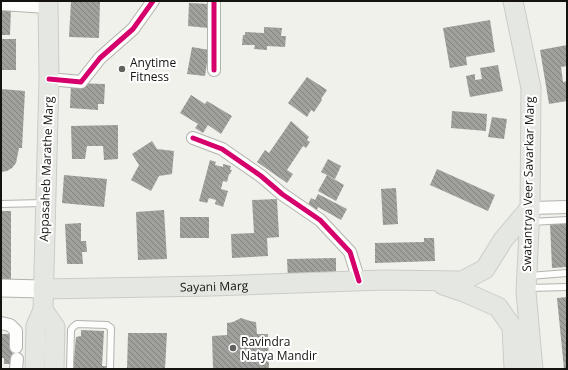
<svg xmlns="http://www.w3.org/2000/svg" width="568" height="370" font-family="'Open Sans',sans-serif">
<defs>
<pattern id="building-back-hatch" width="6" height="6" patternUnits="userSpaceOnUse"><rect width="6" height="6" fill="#a0a09c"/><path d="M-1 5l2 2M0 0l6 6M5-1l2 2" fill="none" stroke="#81817e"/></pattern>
</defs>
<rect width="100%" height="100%" fill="#f1f1ec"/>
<!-- building -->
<path fill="url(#building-back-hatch)" d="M71,1h29l-1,37 -30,-1z
M189,3l21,1 -2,24 -20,-2z
M1,8h10l-1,27h-9z
M490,20l5,32 -29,5 1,8 -17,3 -7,-40z
M264,27l18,1 -1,8h5l-1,11 -18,-1v4l-13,-1 1,-4h-13l1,-10h2v-3l19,1z
M1,39h15v31h-15z
M567,45v21l-6,1 2,15 4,-1v20l-18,3 -9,-54z
M192,47l17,3 -4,26 -18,-2z
M498,65l5,26 -33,6 -4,-21 9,-2v6l7,-1 -2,-11z
M307,77l20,13 -6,9 1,1 -8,12 -3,-2 -4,7 -19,-14z
M71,83l34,1 -1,20h-6v6l-28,-2z
M1,89l24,2 -3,57h-3l-3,15 -4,5 -5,3 -6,1z
M191,95l14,9 2,-3 25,15 -11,18 -13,-9 -5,8 -8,-5 3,-4 -18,-11z
M452,111l35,3 -1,17 -35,-3z
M492,117l15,2 -3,20 -16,-2z
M291,121l18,16 -2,3 3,2 -4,6 -3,-2 -16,24 6,4 -6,9 -30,-21 8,-12 4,3z
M118,125v34l-14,1 -1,-14h-16l-2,13h-13l-1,-33z
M152,141l5,8 17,2 -2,23 -13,2 -8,15 -20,-11 8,-15 -7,-11z
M328,159l13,7 -6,13 -14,-7z
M210,160l6,2 -1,3 8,2v-3l8,2 -1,4h2l-2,4h-1l-2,8 -4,-1 -2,8 7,2 -5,16 -8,-3 1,-4 -7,-2 -2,5 -8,-2z
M437,169l58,26 -7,16 -58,-26z
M64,175l43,4 -3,28 -42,-4z
M327,175l17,10 -8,16 -18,-10z
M396,188l2,36 -15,1 -2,-36z
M318,194l29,15 -6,11 -23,-13 -1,3 -9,-5 3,-7 4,2z
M277,199l2,38 -12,1 1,18 -36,2 -1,-24 23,-1 -2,-33z
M164,210l3,49 -29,1 -2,-48z
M1,211h10v70h-10z
M180,217h29v21h-29z
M81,223v18h5l1,11h-5l1,12h-16l-2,-40z
M550,224h17v43l-15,1z
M424,238h10l1,23 -60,2v-20l49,-1z
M336,258v18l-48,3 -1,-20z
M567,297v72h-3l-7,-71z
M241,318l9,3 6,1 1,12h11l1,35h-56l-1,-33 15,-1v-12l6,-1z
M81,330l23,1 -2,35h6v3h-35l3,-32 5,-1z
M128,333h39l-2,36h-38z
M2,334h11l-1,30h-8v-6h-3v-19h1z"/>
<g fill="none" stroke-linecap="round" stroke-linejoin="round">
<!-- service casing -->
<g stroke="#b2b2ae" stroke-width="8">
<path id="service" d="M1,204l42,-1
M531,222l36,-2
M529,276l38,-3
M528,288l39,-1
M70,369l1,-39 2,-3 4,-3 30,1 4,3 -1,41"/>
</g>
<!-- minor casing -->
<g stroke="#b2b2ae" stroke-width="14">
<path id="minor" d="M1,4l46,3
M214,70v-69
M49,79l32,3 19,-24 33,-29 20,-28
M193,138l29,11 39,27 21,18 38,26 30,32 9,29
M530,208l37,-1
M1,323l9,2 6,6v16
M16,369l1,-10"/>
</g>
<!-- secondary casing -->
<g stroke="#b2b2ae" stroke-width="19">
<path id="secondary" d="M1,288l42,1"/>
</g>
<!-- primary casing -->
<g stroke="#cbcbc8" stroke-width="21">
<g id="primary">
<path d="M48,1l1,78 -6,231 12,17 -1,42"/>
<path d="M513,1l18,87 -1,120 -4,84 7,77"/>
<path d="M443,285l21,7 34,15 14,20 2,42"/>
<path id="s1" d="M43,289l169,-3 172,-6 78,1 23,-12 18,-29 27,-32"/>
<path d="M35,369l1,-43 7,-16"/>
</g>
</g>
<!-- service -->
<use href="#service" stroke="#fdfdfc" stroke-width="6"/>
<!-- minor -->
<use href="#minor" stroke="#fdfdfc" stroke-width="12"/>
<!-- secondary -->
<use href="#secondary" stroke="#fdfdfc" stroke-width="17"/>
<!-- primary -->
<use href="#primary" stroke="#e5e8e2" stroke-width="19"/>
<!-- cycleway casing -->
<g stroke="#fff" stroke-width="8">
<path id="cycleway" d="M214,70v-69
M49,79l32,3 19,-24 33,-29 20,-28
M193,138l29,11 39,27 21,18 38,26 30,32 9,29"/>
</g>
<!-- cycleway -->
<use href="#cycleway" stroke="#d6006c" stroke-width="5"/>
</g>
<!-- markers -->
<g fill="#61615d" stroke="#fff" stroke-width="1.5">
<circle cx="122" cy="69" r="4"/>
<circle cx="233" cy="348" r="4"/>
</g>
<g text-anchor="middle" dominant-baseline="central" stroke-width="4" stroke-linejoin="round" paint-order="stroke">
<!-- poi labels -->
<g font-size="12" fill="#141310" stroke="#fff" text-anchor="start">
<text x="130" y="62">Anytime<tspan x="130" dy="14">Fitness</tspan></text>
<text x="241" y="341">Ravindra<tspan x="241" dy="14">Natya Mandir</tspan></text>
</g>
<!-- street labels -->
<g font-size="12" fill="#141310" stroke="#fff">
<text transform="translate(46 169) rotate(-88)">Appasaheb Marathe Marg</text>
<text transform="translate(528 184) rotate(-89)">Swatantrya Veer Savarkar Marg</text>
<text stroke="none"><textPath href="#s1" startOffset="171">Sayani Marg</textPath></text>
</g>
</g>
<!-- border -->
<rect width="568" height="370" fill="none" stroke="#141310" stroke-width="4"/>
</svg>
